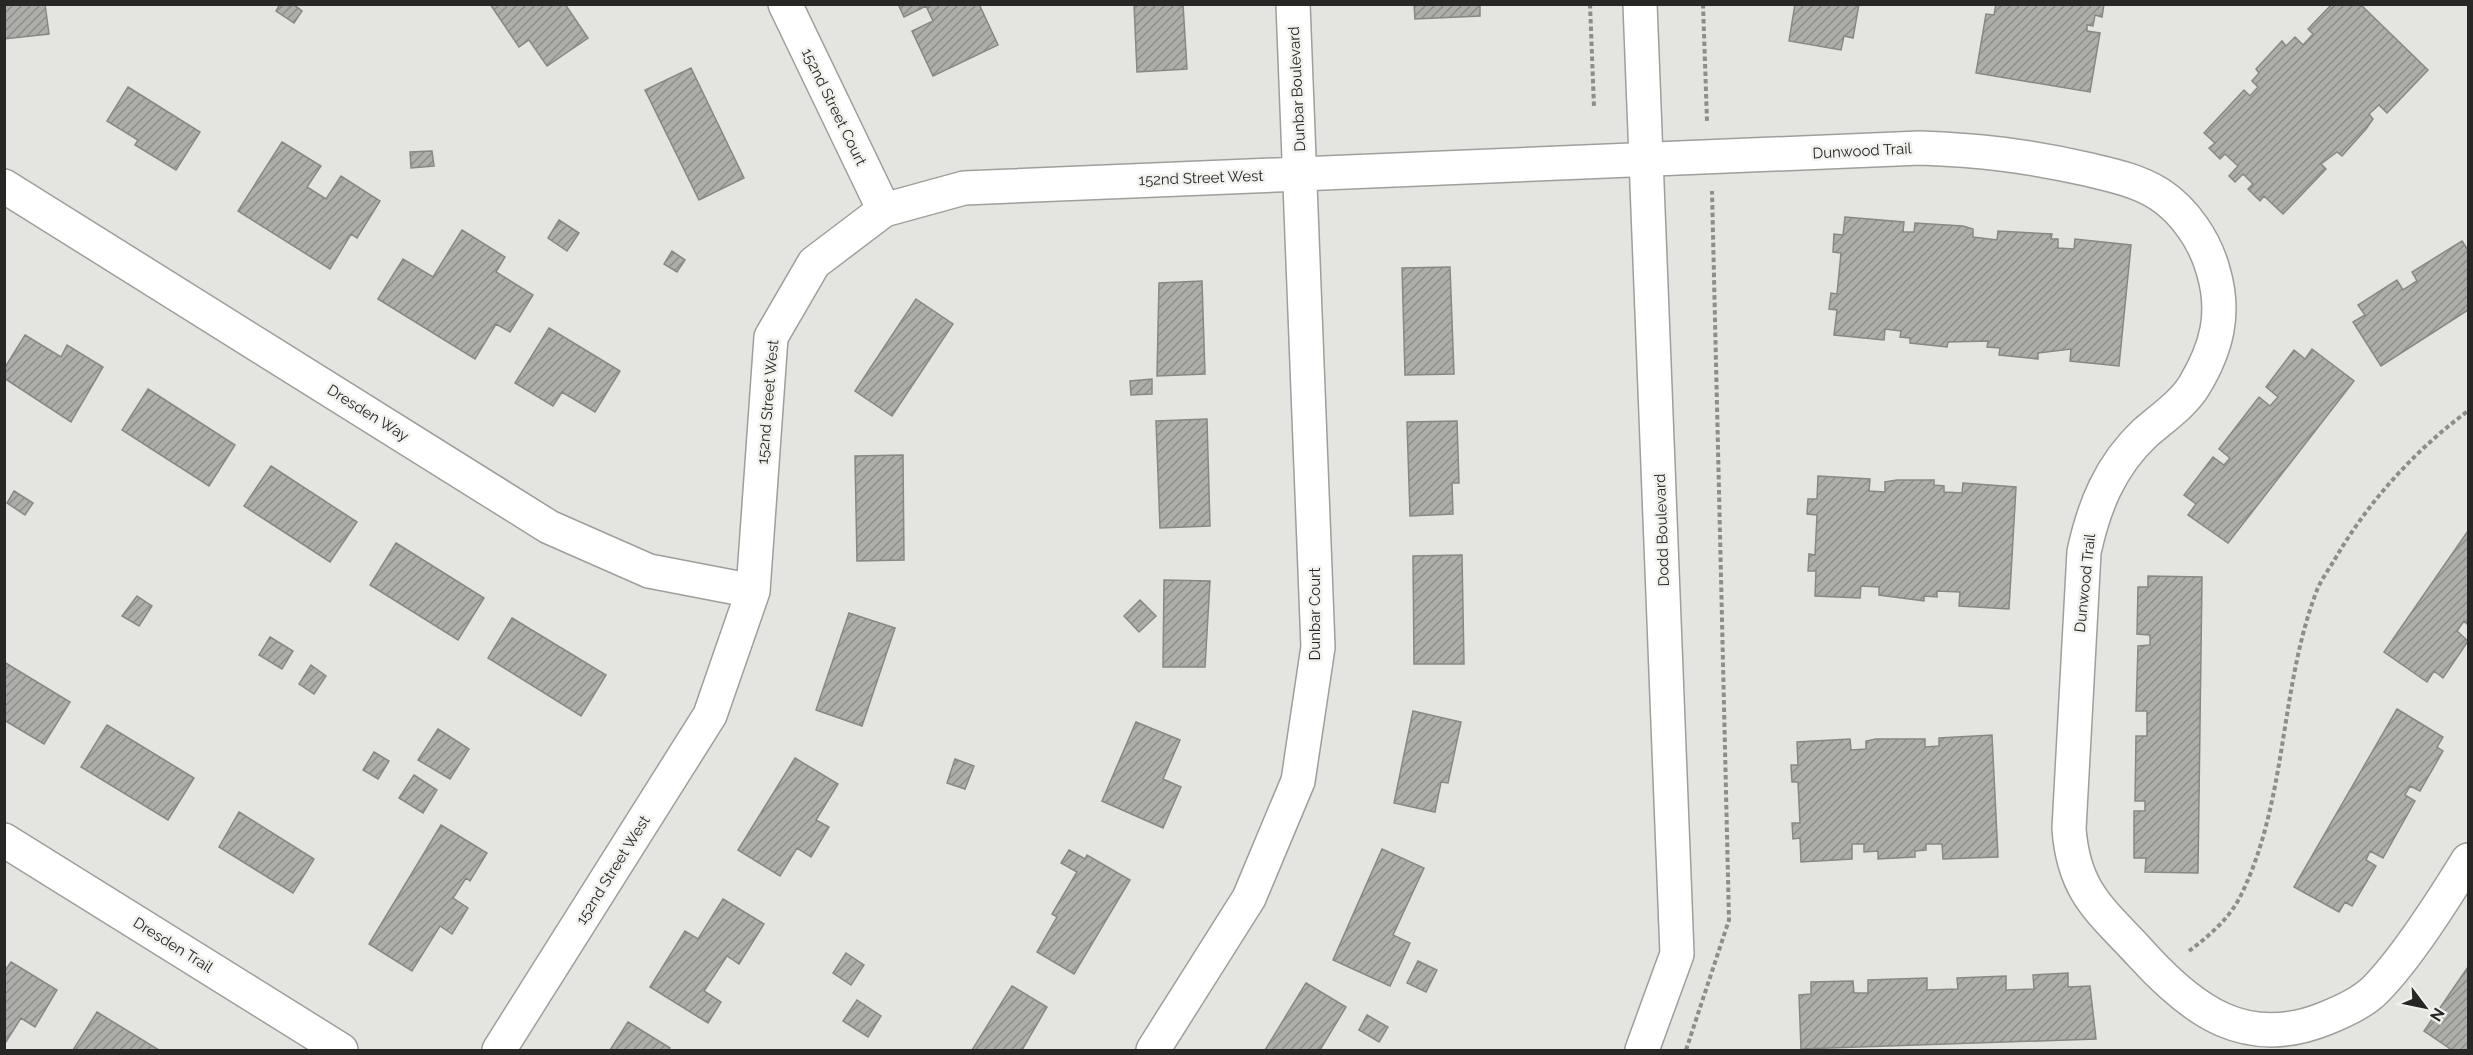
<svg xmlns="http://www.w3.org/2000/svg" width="2473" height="1055" font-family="Raleway,sans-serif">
<defs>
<pattern id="building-hatch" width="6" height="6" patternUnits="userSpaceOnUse" patternTransform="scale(1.5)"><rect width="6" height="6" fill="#adada9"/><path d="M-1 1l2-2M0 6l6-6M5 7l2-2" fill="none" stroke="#8d8d89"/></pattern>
</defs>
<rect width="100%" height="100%" fill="#e4e4e0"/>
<!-- building -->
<path fill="url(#building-hatch)" stroke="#878884" stroke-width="1.5" d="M4,4h41l4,30 -45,5z
M280,4h13l9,7 -8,12 -18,-12z
M490,4h75l23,34 -41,28 -18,-26 -10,7z
M898,4h81l19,41 -65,31 -21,-45 21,-10 -7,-15 -22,11z
M1134,4h49l4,65 -50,3z
M1414,4h66v12l-65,3z
M1795,4h64l-6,34 -9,-2 -3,14 -52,-9z
M1996,4h108l-2,13 -7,-2 -2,11 -6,-1v6l13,2 -10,59 -114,-19 10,-59 8,1z
M2332,4h28l68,66 -41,43 -8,-8 -10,9 4,5 -7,10 -24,27 -5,-4 -16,12 5,5 -43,45 -19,-18 -4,5 -12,-12 5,-5 -10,-10 -8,8 -6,-6 9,-10 -13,-12 -5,5 -11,-11 6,-5 -11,-10 40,-43 6,6 8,-9 -6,-6 7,-8 -3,-4 26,-28 4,5 9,-9 8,8 10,-11 -5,-5z
M691,68l53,110 -45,22 -54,-110z
M128,87l72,45 -24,38 -41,-25 3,-5 -31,-19z
M282,142l39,24 -14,21 19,12 15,-23 39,25 -23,37 -6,-4 -21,35 -92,-58z
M432,151l2,15 -23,2 -1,-16z
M1845,217l59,5 -1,10h11l1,-9 48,3 10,3v8l24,3 1,-9 54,3 -1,5h7v9l16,1 1,-10 56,6 -12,121 -49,-5 1,-12 -33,4v6l-39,-4 1,-7 -13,-1 1,-6 -40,1 -1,5 -37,-4v-5l-10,-1 1,-6 -16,-2 -1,11 -50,-5 3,-25 -8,-1 2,-16 6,1 4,-41 -8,-1 1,-18 9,1z
M559,220l20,13 -12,18 -19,-13z
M462,230l43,27 -9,15 37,23 -23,37 -14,-8 -21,35 -97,-60 25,-40 30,18z
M2462,241l6,9v60l-87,56 -28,-44 12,-7 -7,-10 39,-25 6,10 14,-9 -5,-9z
M672,251l13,9 -8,12 -13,-8z
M1450,267l4,107 -49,1 -3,-107z
M1202,281l3,93 -48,2 2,-93z
M916,299l37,25 -61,92 -37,-25z
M549,328l71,43 -25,41 -33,-20 -9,14 -38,-23z
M25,335l36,22 6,-12 36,22 -32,55 -67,-44v-9z
M2312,349l42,32 -126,162 -40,-28 8,-11 -12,-9 29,-38 11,8 6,-7 -11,-9 40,-52 11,9 8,-9 -12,-10 28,-37 11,9z
M1152,379v15l-21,1 -1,-14z
M148,389l87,56 -26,41 -87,-56z
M1207,419l3,107 -50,2 -4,-107z
M1457,421l2,62h-7l1,31 -43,2 -3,-94z
M903,455l1,105 -47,1 -2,-105z
M271,466l86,56 -27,40 -86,-56z
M1818,476l52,3 -1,12 16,1v-10l12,-2h37v5l10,1v6l18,1 1,-10 53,4 -7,122 -50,-3 1,-14 -23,-1v6l-13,-1v5l-45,-6v-8l-18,-1 -1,12 -45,-2 1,-25h-8l1,-17 6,1 2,-40 -10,-1 1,-15h9z
M14,491l19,12 -8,12 -18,-12z
M2468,531v94l-4,-4 -7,10 11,10 -25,37 -9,-7 -7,11 -43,-30z
M396,543l88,55 -26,42 -88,-55z
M1462,555l2,109h-50l-1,-108z
M2148,576l54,1 -4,296 -53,-1 1,-14h-12v-47h11v-10h-10l1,-65h11v-25h-11l2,-65 12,-1v-10l-13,-1 1,-47h10z
M1164,580l46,1 -5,86h-42z
M137,596l15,10 -13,20 -17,-10z
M1140,600l16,16 -17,16 -15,-16z
M849,613l46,15 -33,98 -46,-16z
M512,618l94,57 -25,41 -93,-58z
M270,637l23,14 -11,18 -23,-14z
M4,662l66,40 -26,42 -40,-24z
M311,665l15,11 -12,18 -15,-10z
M2397,709l46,28 -6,10 6,4 -23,40 -10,-5 -5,9 10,6 -32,57 -13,-7 -4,9 10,6 -24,40 -7,-4 -6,10 -45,-25z
M1413,711l48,11 -13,61 -7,-1 -6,30 -41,-9z
M1136,722l44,18 -17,39 18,8 -18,41 -61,-27z
M107,725l87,53 -26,42 -87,-53z
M438,729l31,20 -19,30 -32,-19z
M1992,735l6,122 -55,2 -1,-15h-16v6l-11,1v6l-37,2v-8l-14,1v-8h-12v15l-51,3 -1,-24 -7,1 -1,-16h8l-2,-41h-6l-1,-17h7l-1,-23 53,-3 1,11 15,-1v-8l10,-2h49v8l14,-1v-8z
M374,752l15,9 -11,18 -15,-9z
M795,758l43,26 -22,36 13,7 -18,30 -14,-9 -17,28 -42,-26z
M955,759l19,7 -9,23 -18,-6z
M414,775l23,15 -14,23 -24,-15z
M239,812l75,47 -21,34 -74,-46z
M441,825l46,28 -17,28 -4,-3 -13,20 15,10 -16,26 -12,-8 -28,45 -43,-27z
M1382,849l42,19 -31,67 17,8 -20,43 -57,-26z
M1069,850l16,9 2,-4 43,25 -56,94 -37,-22 20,-35 -5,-3 25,-42 -16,-9z
M723,899l41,25 -25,40 -12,-8 -23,35 17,11 -13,21 -58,-36 35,-56 13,8z
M846,953l18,12 -13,20 -18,-12z
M1418,961l19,9 -11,22 -19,-9z
M11,962l46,28 -22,37 -14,-9 -17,27v-73z
M2468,967v83h-16l-28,-19z
M2068,973v14l22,-1 6,53 -295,10 -2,-54 12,-1v-12l42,-1 1,12h14v-13l59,-2v12l31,-1 -1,-11 49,-2v14l28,-1 -1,-14z
M1306,983l40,24 -26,43h-55z
M1012,986l35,21 -25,43h-50z
M857,1000l24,16 -13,21 -25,-16z
M97,1012l62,38h-86z
M1367,1015l21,12 -9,15 -20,-12z
M628,1022l42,26 -2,2h-58z"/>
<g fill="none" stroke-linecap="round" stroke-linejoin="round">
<!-- minor casing -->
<g stroke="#9e9e9b" stroke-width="36">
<path id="minor" d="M785,4l99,206
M4,186l545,341 100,44 104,20
M4,840l337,210
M499,1050l211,-335 43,-124 18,-254 43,-74 70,-53 80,-22 956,-40c60,2 108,8 166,21 25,6 51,11 73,25 26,17 46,47 54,76 13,43 4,78 -19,116 -11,18 -33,33 -49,47 -35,33 -51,73 -61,119l-15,277c5,64 32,81 73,126 51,56 104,95 182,64 18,-7 38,-16 51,-29 32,-32 69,-91 93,-130
M1153,1050l96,-152 49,-117 20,-134 -25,-643"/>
</g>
<!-- tertiary casing -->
<g stroke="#9e9e9b" stroke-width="36">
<path id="tertiary" d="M1640,4l37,950 -35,96"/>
</g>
<!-- path -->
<path stroke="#8d8d8a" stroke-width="4" stroke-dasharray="4.5 3" stroke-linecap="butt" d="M1590,4l4,103
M1703,4l4,117
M2189,951c20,-15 41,-33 52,-56 47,-96 38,-206 76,-305 4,-10 12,-21 18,-31 33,-57 80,-109 133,-148
M1686,1050l43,-130 -17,-729"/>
<!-- minor -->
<use href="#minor" stroke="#fff" stroke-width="33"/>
<!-- tertiary -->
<use href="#tertiary" stroke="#fff" stroke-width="33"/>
</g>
<g text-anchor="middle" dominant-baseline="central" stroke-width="5" stroke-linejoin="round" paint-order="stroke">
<!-- street labels -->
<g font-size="15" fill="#272726" stroke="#f1f2ee">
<text transform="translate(1297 89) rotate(-93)">Dunbar Boulevard</text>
<text transform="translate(834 107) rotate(64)">152nd Street Court</text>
<text transform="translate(1862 151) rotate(-3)">Dunwood Trail</text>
<text transform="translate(1201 178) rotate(-2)">152nd Street West</text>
<text transform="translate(768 402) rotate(-85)">152nd Street West</text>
<text transform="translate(368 413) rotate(32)">Dresden Way</text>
<text transform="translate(1662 530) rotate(-92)">Dodd Boulevard</text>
<text transform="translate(2085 583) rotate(-84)">Dunwood Trail</text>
<text transform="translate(1315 614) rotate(-90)">Dunbar Court</text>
<text transform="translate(613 870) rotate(-58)">152nd Street West</text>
<text transform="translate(173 945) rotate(32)">Dresden Trail</text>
</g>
</g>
<!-- border -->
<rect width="2473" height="1055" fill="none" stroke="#272726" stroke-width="12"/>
<!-- north arrow -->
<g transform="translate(2425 1007) rotate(122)" stroke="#f1f2ee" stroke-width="4.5" paint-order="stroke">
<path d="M0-4.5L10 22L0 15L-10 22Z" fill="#272726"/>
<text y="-9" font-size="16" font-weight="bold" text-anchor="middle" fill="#272726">N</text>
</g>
</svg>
